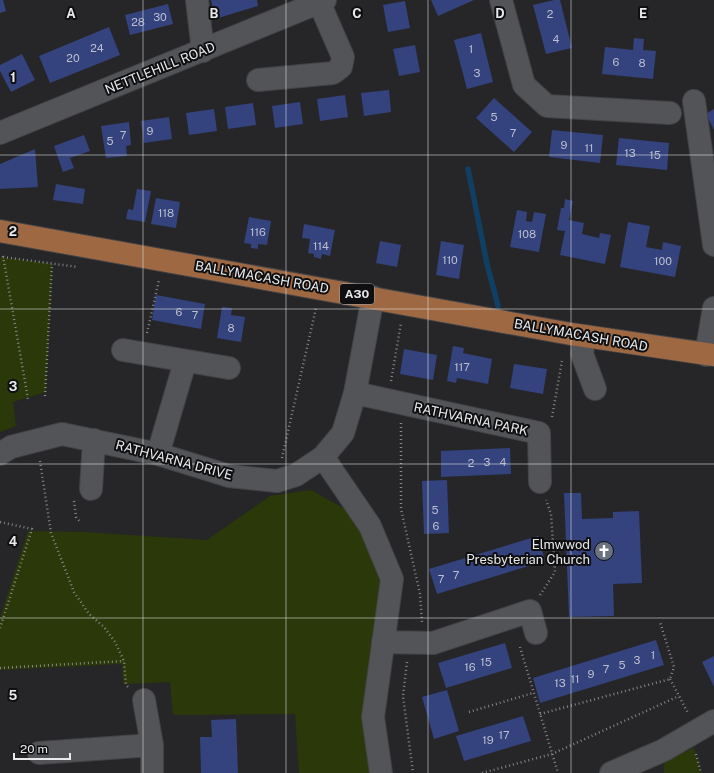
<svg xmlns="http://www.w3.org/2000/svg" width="714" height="773" font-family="'Public Sans',sans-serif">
<rect width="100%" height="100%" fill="#262629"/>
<!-- green -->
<path fill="#2b3809" d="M0,257l52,7 -6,128 -33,10 3,24 -16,6z
M311,490l41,23 28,65 -16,143 9,52h-74l-4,-59 -122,1 -3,-33 -47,2 -1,-20 -122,6v-52l28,-87 56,1 123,8 63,-44z
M694,748l7,25h-37v-12z"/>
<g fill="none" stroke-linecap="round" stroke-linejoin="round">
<!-- stream -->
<path stroke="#113f64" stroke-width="5.5" d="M468,169l19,95 11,42"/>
</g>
<!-- building -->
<path fill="#34427d" d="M0,0h3l3,11 -6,2z
M211,0h46l1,6 -43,13z
M431,0h43l-36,16z
M554,0h6l12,48 -26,6 -13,-49z
M405,1l5,27 -22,4 -5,-27z
M168,4l5,20 -43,11 -5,-20z
M109,27l11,28 -70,28 -11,-27z
M481,33l12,49 -26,7 -13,-49z
M634,38l10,1 -1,11 13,1 -3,28 -51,-5 3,-27 28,3z
M415,45l5,27 -21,4 -6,-27z
M22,54l13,26 -24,12 -11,-21v-6z
M389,90l2,22 -27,4 -3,-23z
M345,95l3,22 -28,4 -3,-22z
M494,98l38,34 -18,20 -38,-34z
M300,102l3,22 -28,4 -3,-22z
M253,103l3,22 -28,4 -3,-22z
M214,109l3,22 -28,4 -3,-22z
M714,109v21l-8,-16z
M169,117l3,22 -28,4 -3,-22z
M129,122l2,23 -5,1 1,10 -21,2 -5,-32z
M552,130l51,5 -3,28 -51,-6z
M84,135l6,16 -20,7 4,10 -11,4 -9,-26z
M619,138l50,5 -2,27 -51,-5z
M35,149l3,38 -38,2v-25z
M56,184l29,5 -2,15 -30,-4z
M137,189l14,2 -6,31 -19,-3 2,-10 5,1z
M156,198l24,4 -4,26 -25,-4z
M565,199l8,2 -4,19 15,3 -2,11 17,4 1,-5 11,2 -6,29 -45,-9 5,-24 -8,-1 4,-22h3z
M517,210l10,2 -1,9 6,1 2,-10 12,2 -7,38 -29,-5z
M249,217l22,4 -4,24 -9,-1v5l-7,-1v-4l-7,-1z
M628,222l22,4 -4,21 16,3 1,-8 18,4 -6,31 -55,-10z
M304,224l31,6 -5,26 -8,-2 -1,5 -7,-2v-3l-6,-1 2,-14 -8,-1z
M380,241l21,4 -4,22 -21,-4z
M441,241l23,4 -5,34 -23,-4z
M156,295l49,9 -4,25 -49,-9z
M222,307l10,1 -1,7 14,2 -4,25 -24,-4z
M453,346l11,2 -1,5 29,6 -4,25 -31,-6 -1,5 -9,-2z
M404,349l33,6 -4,25 -33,-6z
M514,364l33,5 -4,25 -33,-6z
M510,448l1,26 -70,3v-26z
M447,480l2,53 -25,1 -2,-53z
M564,493h17l1,26 31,-1v-6l26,-1 3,72 -29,1 1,32 -45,1z
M538,536l7,25 -108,33 -8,-25z
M656,640l8,25 -124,38 -7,-25z
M505,643l7,25 -66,20 -8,-25z
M714,656v31l-12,-25z
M447,690l12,41 -25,8 -12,-42z
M523,716l8,25 -67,20 -8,-25z
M236,719l2,54h-37l-1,-36h12l-1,-17z"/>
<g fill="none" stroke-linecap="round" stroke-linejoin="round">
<!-- minor casing -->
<g stroke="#434346" stroke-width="24">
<path id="minor" d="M197,0l6,51
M501,0l23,85 23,21 123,7
M258,80l75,-7 8,-6 2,-10 -24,-55
M694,101l20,144
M0,133l325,-133
M373,297l-18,96 -12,40 -20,24 47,69 22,53 -19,138 8,56
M584,336l-2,18 13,35
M123,350l106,18
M706,355l8,-47
M355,393l184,40 1,49
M0,454l11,-7 51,-13 96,20 71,22 48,5 19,-6 27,-18
M158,454l27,-92
M91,489l3,-49
M383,642l50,1 97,-32 6,22
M144,700l8,45v28
M39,753l113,-8
M611,773l53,-23 50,-29"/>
</g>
<!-- major casing -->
<g stroke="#434346" stroke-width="24">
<path id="major" d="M0,231l571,103 143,21"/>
</g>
<!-- path -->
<path stroke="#878789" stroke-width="2.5" stroke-dasharray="1 3" stroke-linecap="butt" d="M3,256l25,143
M3,257l75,10
M147,333l12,-53
M391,381l10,-58
M45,396l7,-132
M552,417l10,-56
M401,423v86l19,85 2,28
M282,458l34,-150
M40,461l11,72 23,59 15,22 15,13 11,15 9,19 2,24 3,3
M74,501l2,16 4,5
M0,522l32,7 -32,99
M540,595l15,-23 -4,-58 -5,-14
M520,647l38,126
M407,662l-4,34 10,77
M0,668l124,-7
M670,679l18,34
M469,712l64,-19
M540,714l130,-35 4,-12 -14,-45
M696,754l5,19
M482,773l70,-19 127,-58"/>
<!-- minor -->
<use href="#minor" stroke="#535457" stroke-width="22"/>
<!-- major -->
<use href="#major" stroke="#9e6843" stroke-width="22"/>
</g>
<!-- grid -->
<path fill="none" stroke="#e8e9ea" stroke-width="1" stroke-opacity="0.55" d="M143,0v773M286,0v773M428,0v773M571,0v773M0,155h714M0,309h714M0,464h714M0,618h714"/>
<!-- icons -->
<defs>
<g id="church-disc" transform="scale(1)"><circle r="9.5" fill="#6b7280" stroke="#0f0f11"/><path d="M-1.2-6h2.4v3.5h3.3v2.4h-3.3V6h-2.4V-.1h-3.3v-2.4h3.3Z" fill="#fff"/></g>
</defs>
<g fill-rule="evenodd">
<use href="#church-disc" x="604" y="551"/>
</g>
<g text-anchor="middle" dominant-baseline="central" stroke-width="4" stroke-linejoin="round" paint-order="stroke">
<!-- number labels -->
<g font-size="11" fill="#bbbfcf">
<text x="550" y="14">2</text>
<text x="160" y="17">30</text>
<text x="138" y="22">28</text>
<text x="556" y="39">4</text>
<text x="97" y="48">24</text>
<text x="471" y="49">1</text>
<text x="73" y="58">20</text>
<text x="616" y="62">6</text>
<text x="642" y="63">8</text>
<text x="477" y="73">3</text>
<text x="494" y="117">5</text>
<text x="150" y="131">9</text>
<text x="513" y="133">7</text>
<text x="123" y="135">7</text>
<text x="110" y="141">5</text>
<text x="564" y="145">9</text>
<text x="589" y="148">11</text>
<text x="630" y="153">13</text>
<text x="655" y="155">15</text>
<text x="166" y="213">118</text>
<text x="258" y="232">116</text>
<text x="527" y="234">108</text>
<text x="321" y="246">114</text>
<text x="450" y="260">110</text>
<text x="663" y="261">100</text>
<text x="179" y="312">6</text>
<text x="195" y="315">7</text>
<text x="231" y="328">8</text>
<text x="462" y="367">117</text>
<text x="487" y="462">3</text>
<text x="503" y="462">4</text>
<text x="471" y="463">2</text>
<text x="435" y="510">5</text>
<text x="436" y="526">6</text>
<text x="456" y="575">7</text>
<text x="441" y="579">7</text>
<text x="653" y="655">1</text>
<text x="637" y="660">3</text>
<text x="486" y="662">15</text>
<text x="622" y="665">5</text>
<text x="470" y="667">16</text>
<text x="606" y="669">7</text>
<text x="591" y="674">9</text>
<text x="575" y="679">11</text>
<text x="560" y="683">13</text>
<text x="504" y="735">17</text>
<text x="488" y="740">19</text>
</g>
<!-- shield labels -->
<rect fill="#0f0f11" stroke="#a7a8a9" stroke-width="1" x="340" y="284" width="34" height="20" rx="3"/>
<g font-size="12" font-weight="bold" fill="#e8e9ea">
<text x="357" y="294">A30</text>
</g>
<!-- street labels -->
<g font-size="13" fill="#e8e9ea" stroke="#0f0f11">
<text transform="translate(160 68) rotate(-22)">NETTLEHILL ROAD</text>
<text transform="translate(262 277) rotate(10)">BALLYMACASH ROAD</text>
<text transform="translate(581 335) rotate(10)">BALLYMACASH ROAD</text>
<text transform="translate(471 419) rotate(12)">RATHVARNA PARK</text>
<text transform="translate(174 460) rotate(15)">RATHVARNA DRIVE</text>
</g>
<!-- poi labels -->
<g font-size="13" fill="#e8e9ea" stroke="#0f0f11" text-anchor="end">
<text x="590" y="544">Elmwwod<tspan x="590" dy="15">Presbyterian Church</tspan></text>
</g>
</g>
<g font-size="13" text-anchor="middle" font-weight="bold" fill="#e8e9ea" stroke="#0f0f11" stroke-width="4" stroke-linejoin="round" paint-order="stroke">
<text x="71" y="18">A</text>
<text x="214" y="18">B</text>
<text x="357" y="18">C</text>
<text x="500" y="18">D</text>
<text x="643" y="18">E</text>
<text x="13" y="82">1</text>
<text x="13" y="236">2</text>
<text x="13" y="391">3</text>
<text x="13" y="546">4</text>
<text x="13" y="700">5</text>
</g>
<!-- scale -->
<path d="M14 753v6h56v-6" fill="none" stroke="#e8e9ea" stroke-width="2"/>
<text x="20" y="753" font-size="12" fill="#e8e9ea" stroke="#0f0f11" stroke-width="3" paint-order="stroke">20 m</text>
</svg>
